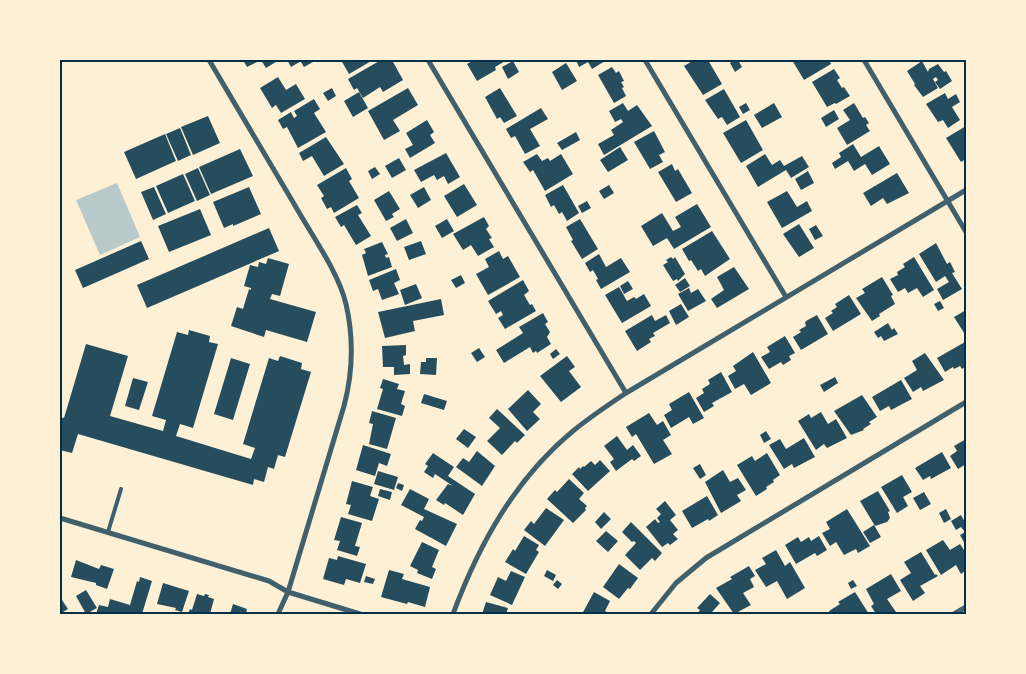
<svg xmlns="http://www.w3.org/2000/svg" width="1026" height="674" font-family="'Fira Sans',sans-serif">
<rect width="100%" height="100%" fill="#fdf0d5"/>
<!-- green -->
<path fill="#b9caca" d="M117,183l23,54 -40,18 -24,-55z"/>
<!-- building -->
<path fill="#264d5e" d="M243,60h18l-14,7z
M261,60h18l-13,8z
M287,60h16l-12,7z
M305,60h7l1,2 -9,5 -3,-5z
M341,60h32l-24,14z
M381,60h11l11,20 -20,12 -3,-5 -17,11 -6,-10 -3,2 -6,-11z
M474,60h33l-12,7 1,3 -19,11 -10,-17z
M576,60h28l1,1 -13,8 -4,-7 -9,5z
M694,60h14l14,24 -19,11 -19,-29z
M734,60h4l4,7 -7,5 -5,-9z
M792,60h37l2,4 -27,16z
M513,61l6,11 -11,7 -6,-12z
M922,61l6,11 1,-3 9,-5 6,8 2,-1 6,10 -12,8 -5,-7 3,-2 -2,-3 -3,2 5,9 -15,9 -9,-12 1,-1 -8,-13z
M566,63l11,18 -15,9 -10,-18z
M612,67l4,6 3,-2 5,10 -3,1 3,5 -2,1 4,8 -12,7 -16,-28z
M834,69l6,9 -3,2 5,8 2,-1 6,9 -14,8 -1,-1 -8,4 -15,-25z
M278,77l8,13 10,-6 9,15 -24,14 -5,-8 -4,3 -12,-20z
M332,88l4,8 -8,5 -5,-8z
M408,88l10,17 -25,15 7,11 -16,9 -16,-29z
M500,88l17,28 -13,7 -4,-6 -3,2 -12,-22z
M724,89l16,28 -13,8 -5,-8 -4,2 -13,-19z
M359,92l9,16 -15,9 -9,-16z
M945,93l3,6 8,-5 4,8 -8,5 8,13 -12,8 -5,-8 -5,2 -12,-18z
M314,99l6,10 -6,4 12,19 -28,16 -11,-21 -4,2 -5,-9 13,-8 3,6 3,-2 -3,-5z
M623,103l5,8 9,-6 15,21 -48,29 -6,-11 16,-9 -3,-5 12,-8 -2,-3 -6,3 -6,-11z
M746,103l4,7 -7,4 -4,-7z
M774,103l8,14 -20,11 -8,-13z
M854,103l9,15 2,-1 4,6 -3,2 4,6 -23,14 -10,-17 13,-8 -7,-10z
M541,108l7,11 -18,10 10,17 -15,8 -10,-18 -4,2 -5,-9z
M834,110l5,9 -13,8 -5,-9z
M208,116l12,27 -27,12 -12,-28z
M427,120l7,12 -4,3 5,8 -25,15 -5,-9 8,-4 -7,-12z
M746,120l17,30 -22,13 -18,-30z
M966,126v33l-5,3 -15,-24z
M180,128l11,27 -13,6 -12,-27z
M654,131l11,21 -6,3 4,7 -13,7 -16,-27z
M576,132l4,8 -18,10 -5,-7z
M165,134l11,27 -40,18 -12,-27z
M326,137l18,27 -20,12 -12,-20 -9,5 -4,-8z
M853,144l8,13 18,-11 11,18 -18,11 -7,-11 -11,7 -6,-10 -13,8 -3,-6 9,-6 -2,-4z
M620,147l8,13 -20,12 -8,-12z
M240,149l13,27 -42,18 -12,-27z
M446,153l14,24 -12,7 -4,-8 -7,4 -3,-5 -13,7 -7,-12z
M537,154l5,7 6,-3 2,3 11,-7 12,20 -28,17 -12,-21 -3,2 -7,-10z
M765,154l7,11 8,-5 4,6 18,-10 7,11 -18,11 -5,-8 -28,17 -12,-21z
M399,158l7,12 -14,8 -7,-12z
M672,164l3,7 3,-2 14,24 -16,9 -18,-30z
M375,167l5,7 -8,5 -4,-8z
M198,168l12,27 -13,6 -12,-27z
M346,168l6,11 -3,2 10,17 -25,15 -3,-6 -4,2 -6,-11 3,-2 -7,-11z
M808,171l6,12 -13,7 -6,-11z
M897,173l12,20 -22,11 -4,-6 -12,8 -8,-13z
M183,174l12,27 -27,12 -12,-27z
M464,184l13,21 -20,12 -13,-21z
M563,185l16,28 -12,8 -5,-9 -3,2 -5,-9 -3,2 -6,-12z
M609,185l5,8 -10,6 -5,-8z
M154,187l12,27 -13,6 -12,-28z
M249,187l12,27 -28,12v-2l-9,4 -11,-26z
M424,187l7,13 -13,8 -8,-13z
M389,191l11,18 -8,5 2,3 -8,4 -12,-21z
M787,191l10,16 10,-6 5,10 -30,17 -15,-26z
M587,201l4,7 -9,5 -4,-7z
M697,204l14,23 -37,22 -7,-11 -14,8 -12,-20 21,-13 11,18 8,-4 -6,-10z
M357,205l5,8 -4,2 13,21 -15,9 -12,-20 -3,2 -6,-10z
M200,209l11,26 -42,17 -11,-26z
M484,217l5,9 -3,3 6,9 -3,1 5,8 -16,9 -7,-11 -8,5 -10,-16z
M406,219l7,14 -16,8 -7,-13z
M447,219l7,12 -12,7 -7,-12z
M580,219l18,30 -16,10 -11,-18 2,-1 -7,-13z
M799,224l15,24 -15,9 -16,-23z
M816,225l7,11 -8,4 -6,-11z
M269,228l10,23 -132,57 -10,-23z
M712,231l18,28 -25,17 -4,-7 -3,2 -7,-11 -2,1 -7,-12z
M141,241l8,18 -66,29 -8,-18z
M421,241l5,13 -17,6 -5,-13z
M382,242l6,12 -3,1 1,3 3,-1 3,10 -24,9 -6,-21 4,-2 -2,-4z
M936,243l11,21 3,-2 5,10 -3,1 10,16 -19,11 -6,-11 12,-7 -4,-6 -9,6 -17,-28z
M499,251l4,8 5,-3 12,21 -32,18 -12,-21 13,-7 -4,-8z
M599,254l7,13 15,-9 9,14 -29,17 -5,-9 2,-1 -5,-9 -3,2 -5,-9z
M671,257l2,2 2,-2 10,17 -7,7 -1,-2 -4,2 -10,-16 5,-3 -2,-2z
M914,257l20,33 -11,7 -6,-9 -9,5 -3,-5 -7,4 -8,-13 8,-4 -1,-3 8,-5 -2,-3z
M268,258l21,6 -9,32 -8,-2 -2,5 46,13 -9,30 -41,-12 -2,7 -33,-11 6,-19 6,2 6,-20 2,1v-2l-7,-2 6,-21 8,2 1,-5 7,2z
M734,267l15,22 -32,19 -6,-9 13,-9 -7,-13z
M396,269l4,11 -6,3 5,11 -17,6 -4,-11 -5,2 -4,-11z
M461,275l4,8 -9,5 -5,-8z
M882,277l11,18 -2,1 4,8 -16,10 1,2 -8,5 -16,-23 9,-5 -3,-4z
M685,278l5,8 -10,6 -5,-7z
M523,280l6,11 -5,4 6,10 2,-1 4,7 -31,18 -7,-11 5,-3 -2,-4 -5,3 -8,-13z
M628,281l5,8 -9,5 -4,-8z
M416,284l6,14 -17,7 -5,-15z
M619,287l8,14 7,-4 2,2 8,-5 7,12 -29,17 -17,-28z
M689,288l2,5 7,-4 8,12 -18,10 -10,-17z
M849,295l12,19 -28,17 -8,-13 8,-5 -2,-2 6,-4 -2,-3z
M441,299l3,16 -31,6 2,10 -30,7 -7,-26z
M940,301l4,7 -6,3 -4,-7z
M681,304l8,13 -13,8 -7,-14z
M966,310v26l-12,-19z
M543,313l5,9 -3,2 5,8 -3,5 4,7 -14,9 -1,-2 -3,2 -3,-6 -26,16 -8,-13 27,-17 -4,-6z
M652,315l3,6 11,-6 4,8 -17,10 2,3 -6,3 2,3 -14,9 -12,-20z
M817,315l11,19 -27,16 -8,-13 8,-5 -2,-2 7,-4 -1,-3 1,-2z
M888,323l4,7 2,-2 4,6 -14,7 -3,-5 -3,2 -4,-6z
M189,330l21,6 -1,6 9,2 -25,84 -13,-4 -4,12 75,23 4,-11 -12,-4 26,-86 9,3 2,-5 22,7 -1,6 10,3 -26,85 -7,-2 -4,14 -6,-2 -4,15 -10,-3 -1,6 -175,-51 -6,19 -12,-3v-33l4,1 22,-74 42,12 -18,60 53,15 3,-11 -14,-4 25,-84 11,3z
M785,336l10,17 -6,3 2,4 -8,5 -2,-3 -12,7 -8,-12 9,-5 -3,-5z
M965,342l1,24 -4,3 -2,-3 -6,3 -1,-2 -8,5 -8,-14z
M406,345v10l-3,1 1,9 6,-1v10l-16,1v-8h-11l-1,-21z
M479,348l6,9 -8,5 -6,-9z
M556,349l4,5 -7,5 -3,-5z
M753,352l18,31 -20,12 -7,-11 -9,5 -7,-13 8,-5 -3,-5z
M925,353l19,27 -21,11 -2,-4 -8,5 -9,-14 13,-8 -5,-9z
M567,356l8,11 -6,4 12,16 -20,15 -21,-26z
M231,358l19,6 -17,56 -19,-6z
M426,358h11l-1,17 -16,-1 1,-12h5z
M721,372l11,20 -20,11 2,3 -10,6 -8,-14 8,-5 -2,-4 8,-5 -2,-4z
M835,377l3,6 -14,9 -4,-7z
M133,378l15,4 -9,28 -14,-4z
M383,379l16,5 -2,5 8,2 -4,13 4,2 -3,10 -25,-7 6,-20 -3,-1z
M901,380l11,19 -21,11 -2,-4 -9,5 -8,-14z
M528,390l13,14 -8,8 7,7 -13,12 -19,-22z
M689,392l15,26 -11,6 -4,-7 -18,11 -7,-13 8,-5 -3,-6z
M424,394l23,7 -3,9 -23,-7z
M862,395l15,22 -8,5 2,2 -8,5 1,1 -13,5 -17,-24z
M497,409l28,26 -8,8 -2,-2 -13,14 -15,-14 13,-13 -11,-10z
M372,411l24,7 -9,31 -18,-5 4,-20 -4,-1z
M821,412l7,12 8,-5 11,19 -20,10 -3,-4 -8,6 -18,-29 11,-7 2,4z
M649,413l8,12 6,-4 8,14 -8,5 9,14 -18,10 -18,-30 -4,3 -6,-10z
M464,429l12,8 -8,11 -12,-9z
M766,431l5,8 -7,4 -4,-8z
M617,436l10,14 6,-5 8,11 -7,5 -2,-2 -16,12 -6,-9 4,-3 -10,-13z
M804,438l11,19 -21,11 -2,-4 -8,5 -15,-24 11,-6 6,10z
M966,439v25l-8,5 -8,-13 7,-5 -3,-5z
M363,445l28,9 -4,12 -8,-3 -4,13 -19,-6z
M477,451l18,15 -13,20 -26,-19 7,-9 6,4z
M942,452l9,16 -20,11 -1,-3 -7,4 -8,-12z
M433,453l21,14 -6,9 27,18 -12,21 -18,-12 -1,2 -8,-5 12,-16 5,2 -18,-12 -2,4 -9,-6 4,-6 -3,-2z
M767,453l13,22 -7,5 1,2 -8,5 1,2 -11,7 -19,-31 15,-9 3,5z
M600,460l10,11 -22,20 -16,-17 7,-7 1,2 3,-3 1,1 7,-6 4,4z
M700,464l6,11 -6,4 -7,-11z
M723,470l7,12 8,-4 8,12 -9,5 4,6 -20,12 -16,-31z
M378,471l20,6 -4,13 -20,-6z
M902,475l10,17 -9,5 5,9 -11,7 -16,-26z
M569,479l15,14 -5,6 8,7 -2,2 1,2 -13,13 -26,-24 8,-9 2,2z
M352,481l21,6 -3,9 9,3 -7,22 -24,-7 3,-9 -5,-1z
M398,483l6,2 -2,6 -6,-3z
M380,489l12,3 -2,8 -12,-4z
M410,489l19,10 -5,10 33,15 -11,22 -31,-17 5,-9 2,1 2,-4 -23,-12z
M878,491l12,20 -2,1 2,6 -3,4 -12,4 -15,-25z
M924,492l7,12 -11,6 -7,-12z
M707,496l11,19 -9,6 -1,-2 -16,9 -10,-17z
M665,501l11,14 -6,5 8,10 -5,4 5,5 -8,6 -2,-2 -6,4 -16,-20 9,-8 3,4 2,-1 -3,-4 4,-4 -5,-5z
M546,508l18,12 -19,26 -21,-16 7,-9 3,3z
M847,509l23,37 -12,7 -2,-4 -12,6 -8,-13 -6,4 -8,-13 8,-4 -4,-7z
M946,509l5,10 -7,4 -5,-10z
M604,512l7,7 -10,10 -6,-7z
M961,515l4,7 1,-1v25l-6,-11 5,-3 -4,-5 -5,3 -5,-9z
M341,517l21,6 -7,23 5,1 -3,9 -20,-6 3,-9 -6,-1z
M631,522l31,31 -7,8 -3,-3 -12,12 -15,-15 11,-12 -2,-2 -2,1 -10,-10z
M874,525l7,12 -11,6 -7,-11z
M606,531l12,10 -10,11 -12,-11z
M524,536l15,9 -3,5 3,2 -13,22 -21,-12 8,-13 2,2z
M819,536l8,14 -10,6 -2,-3 -19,11 -11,-19 13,-8 3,5 8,-5 2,4z
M943,540l7,10 10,-6 6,9v17l-5,4 -5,-9 -15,10 -15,-25z
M422,542l17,8 -7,17 4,2 -4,10 -15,-6 1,-3 -8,-4z
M776,550l9,16 5,-4 15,26 -18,11 -10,-18 -11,6 -11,-17 11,-6 -4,-6z
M921,552l14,23 1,-1 2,2 -18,10 5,7 -12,8 -13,-21 11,-7 -7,-11z
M338,556l28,8 -6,19 -14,-4 -2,6 -21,-6 6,-21 8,2z
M76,560l23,9 2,-4 13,4 -7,20 -11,-4v-2l-25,-6z
M619,564l19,14 -8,11 -2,-1 -9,11 -16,-12z
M749,566l6,10 -5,3 4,8 -11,6 8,12 -17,9 -18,-26 16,-9 -2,-2z
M389,570l15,4 -2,5 28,8 -5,20 -17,-5 -1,2 -26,-7z
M547,570l9,5 -3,6 -9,-5z
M511,571l14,6 -13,28 -22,-10 8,-18 8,4z
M891,574l10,17 -14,8 9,13 -4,2h-16l-5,-8 3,-2 -8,-15z
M366,576l9,3 -2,5 -9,-2z
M140,577l12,4 -10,33h-46l3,-9 9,2 2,-8 20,6 7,-24 2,1z
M557,580l5,4 -4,5 -5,-4z
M853,580l4,6 -6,3 -3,-6z
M163,583l26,8 -7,21 -7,-2 1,-2 -19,-4z
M86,590l11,18 -11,6 -10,-18z
M594,592l16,9 -5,10 6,3h-29z
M855,592l14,22h-39l-1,-3 11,-7 -2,-2z
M197,594l7,2 1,-2 4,1 -1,2 6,2 -4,15h-22l2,-5 2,1z
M710,594l10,9 -8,9 2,2h-17l3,-4 -3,-2z
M60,597l8,12 -8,5z
M486,602l22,6 -2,6h-24z
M233,604l14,5 -1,5h-16z"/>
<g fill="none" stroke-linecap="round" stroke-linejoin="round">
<!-- service -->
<path stroke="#3f606c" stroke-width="4" d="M108,532l13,-43"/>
<!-- minor -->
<path stroke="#3f606c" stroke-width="5" d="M209,60c30,51 60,102 91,154 15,26 39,60 46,90 8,35 7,68 -2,102l-56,186 -10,22
M428,60l198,333
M645,60l141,237
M864,60l102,172
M60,518l209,63 19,11 72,22
M453,614c26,-70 62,-135 120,-183 17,-14 35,-26 53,-38l340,-203
M651,614l25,-31 30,-25 260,-156
M954,614l12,-7"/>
</g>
<!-- border -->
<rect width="1026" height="674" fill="none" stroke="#fdf0d5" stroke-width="122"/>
<rect x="61" y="61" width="904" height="552" fill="none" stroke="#003049" stroke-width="2"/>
</svg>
